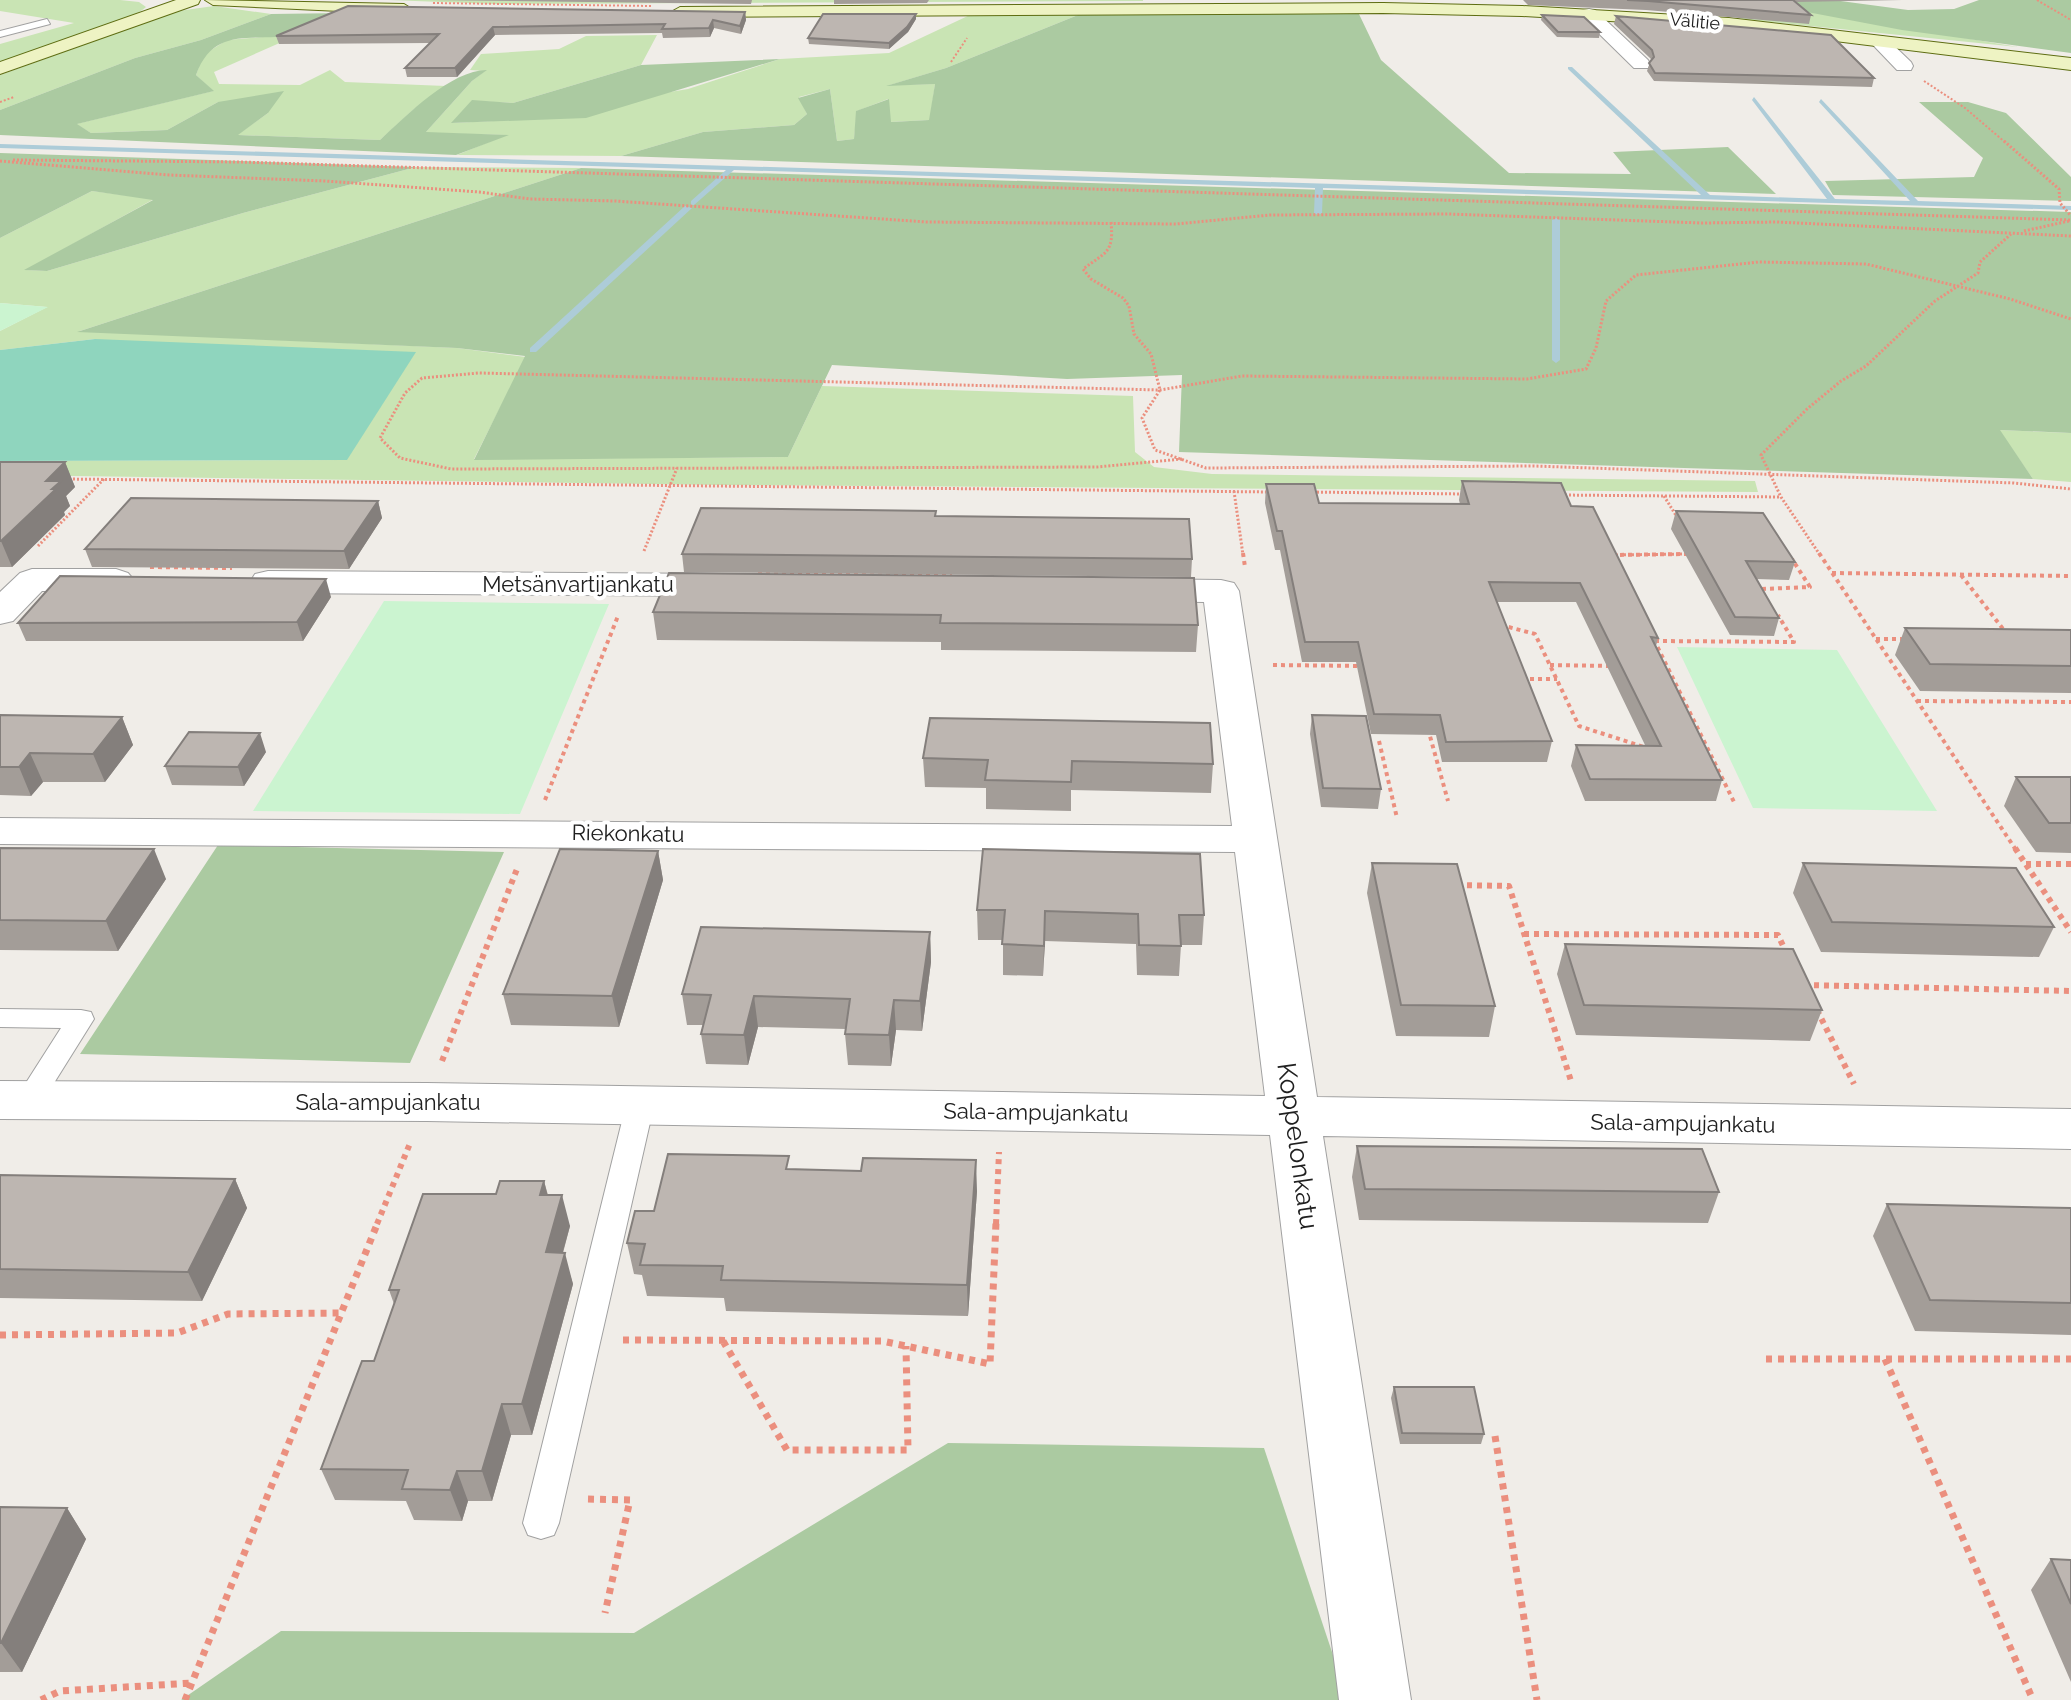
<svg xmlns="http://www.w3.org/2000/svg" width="2071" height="1700" font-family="Raleway,sans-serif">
<rect width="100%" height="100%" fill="#f0ede8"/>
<!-- grass -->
<path fill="#c9e4b4" d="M0,0h120l19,2 7,5c-19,18 -116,45 -146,56v-19l74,-21 -74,-12z
M388,0h755v1l-647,3z
M214,6l57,8 -70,26 -66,18 -135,52v-35l178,-64z
M1776,6l242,41 -277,-28 7,-10z
M1083,13l-137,55 -56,17 45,-1 -5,36 -40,2 -2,-23 -31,12 -3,28 -17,2 -7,-52 -31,8 8,17 -13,11 -91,7 -82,24 -164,-1 49,-20 -81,-2 47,-52 13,-10 -15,-1 11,-16 78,-5 27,-13 71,-1 -16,30 -128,38 -41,-2 -20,22 42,-2 194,-32 92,-30 109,-6 83,-39z
M300,34l-86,38 5,12 81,1 30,-15 15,12 101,4 -32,23 -34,31 -143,-5 31,-22 -50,-11 -51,28 -76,3 -15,-9 137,-33 -17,-16 7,-20 24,-15z
M416,167l165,1 -501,163 377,17 69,9 -52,102 314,-2 34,-71 311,10 2,56 19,15 58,7 543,7 3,11 -1040,-7 -718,-10v-14l347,-1 -252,-121 -95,11v-19l47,-24 -47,-4v-65l92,-47 62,8 -128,71 21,1 196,-58z
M1999,430l72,3v49l-38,-3z"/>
<!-- forest -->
<path fill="#abcaa1" d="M1787,0h46l75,10 46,-1 25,-9h92v53l-169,-23 -126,-24z
M1358,12l23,48 128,113 122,1 -18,-22 115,-5 48,47 -1155,-38 82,-24 91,-7 13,-11 -9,-16 32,-9 7,52 17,-2 2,-28 33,-12 2,23 38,-2 6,-36 -49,2 60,-18 137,-55z
M345,13c-14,7 -31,17 -46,21 -43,10 -84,-11 -103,41l18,16 -137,33 14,9 76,-3 51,-28 66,-11 -16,22 -30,22 142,5c26,-24 71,-70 107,-70l-15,11 -46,51 83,3 -53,20 -456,-20v-25l135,-52 66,-18 70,-26z
M780,59l-194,59 -135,5 21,-23 41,3 128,-38z
M1919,102h49l38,11 65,64v24l-238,-6 -8,-14 149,-4 9,-19z
M0,153l416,14 -173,46 -196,58 -23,-1 129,-70 -61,-9 -92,47z
M581,168l1490,44v221l-71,-3 33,49 -854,-27 3,-77 -115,4 -235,-14 -44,92 -314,3 51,-104 -68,-8 -380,-16z
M218,845l286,7 -94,211 -330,-9z
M948,1443l316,5 84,252h-1167l100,-69 353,2z"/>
<!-- park -->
<path fill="#cbf4d0" d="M0,303l48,4 -48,24z
M384,601l225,3 -89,210 -267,-3z
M1677,647l160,3 100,161 -184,-3z"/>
<!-- pitch -->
<path fill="#8fd5be" d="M95,339l321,13 -69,108 -347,1v-111z"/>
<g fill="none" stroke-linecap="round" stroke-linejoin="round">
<!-- stream -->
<path fill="#adccd8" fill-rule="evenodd" d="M1568,67h4l138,128 117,4 -75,-99 2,-3 81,102 75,2 -91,-99 2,-3 97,102 153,5v4l-748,-22 -1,25 -4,2 -4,-2 1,-25 -581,-18 -40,35h-3v-4l35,-31 -726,-22v-4l1701,51 -133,-126z
M685,206l7,2 -156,144h-6v-4z
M1556,218l4,2v140l-4,3 -4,-3v-140z"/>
<!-- lane casing -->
<g stroke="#a1a1a1" stroke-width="2">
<path id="lane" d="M47,19l3,5 -50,13v-6z
M0,1009l81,1 10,2 3,7 -55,88 -10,3 -10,-3 -4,-7 46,-72 -61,-1z
M640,1095l10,3 4,7 -95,418 -5,12 -13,4 -13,-4 -5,-12 103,-418 4,-7z"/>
</g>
<!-- street casing -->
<g stroke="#a1a1a1" stroke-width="2">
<path id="street" d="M1589,9l6,1 53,50 2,4 -2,4h-14l-51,-50 -3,-4 3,-4z
M1879,36l6,1 26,25 2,4 -2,4h-14l-24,-25 -3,-4z
M32,569h84l12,4 6,7 -6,7 -12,4h-74l-29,30 -13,3v-32l20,-19z
M268,571l456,3 13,3 5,8 -5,8 -13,3 -456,-3 -13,-3 -5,-8 5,-8z
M1136,579l85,1 13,3 5,8 78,506 754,12v40l-748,-13 88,564h-72l-69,-565 -843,-14 -427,-2v-38l427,2 838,13 -30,-244 -1235,-8v-26l1232,8 -28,-224 -68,-1 -13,-3 -5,-8 5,-8z"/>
</g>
<!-- secondary casing -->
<g stroke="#5e6d12" stroke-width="2">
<path id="secondary" d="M176,0h24l-2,4 -198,70v-12z
M205,0l199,4 8,5 -8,5 -191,-9z
M1383,3l139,3 207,12 342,40v12l-342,-42 -207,-12 -139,-3 -703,4 -9,-5 9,-5z"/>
</g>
<!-- path-far4 -->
<path stroke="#eb8f7e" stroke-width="2" stroke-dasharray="2 2" stroke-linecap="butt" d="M2037,0l34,20
M433,3l218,3
M951,62l16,-24
M1924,81l41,27 41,35
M0,102l14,-5"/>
<!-- path-far3 -->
<path stroke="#eb8f7e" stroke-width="3" stroke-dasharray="2 2" stroke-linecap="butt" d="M2004,141l55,48 1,14 11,13
M13,160l227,2 1831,58
M0,161l169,14 156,6 154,11 51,7 85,2 312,21 249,2 94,-9 178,-1 254,9 75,-1 294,14
M1111,222c3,31 -5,30 -28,47l8,10 32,19 6,8 5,28 17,20 9,36 -18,28 13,32 51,18 328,-2 480,17 57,6
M2024,231l45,-10
M1182,459l-85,8 -646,2 -51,-11 -20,-20 25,-45 17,-15 57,-5 681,17 82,-14 285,3 59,-10 10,-21 10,-47 30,-26 123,-13 107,2 144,35 61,20
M65,479l1206,13
M1234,491l9,64
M1309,492l154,2
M1561,495l220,2
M1664,496l13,21
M38,546l66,-67
M644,551l33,-83
M1612,555l76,-1
M1820,555l-39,-58 -20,-42 46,-46 34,-28 25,-15 69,-65 43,-28 2,-11 31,-28"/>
<!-- path-far2 -->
<path stroke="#eb8f7e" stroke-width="4" stroke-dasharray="4 4" stroke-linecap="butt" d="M1243,553l2,14
M1819,553l197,297
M1612,555l76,-1
M150,567l82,1
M1832,573l239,3
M758,574l194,2
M1961,575l46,59
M1762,589l48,-2 -18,-28
M1501,625l34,9 44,92 65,21
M1876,639h30
M1654,640l81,164
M1655,641l139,1 -16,-27
M1273,665l90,1
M1550,665l60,1
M1522,679h35
M1917,701l154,1
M1428,729l20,72
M1379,741l18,77
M545,800l73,-184"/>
<!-- path-far1 -->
<path stroke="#eb8f7e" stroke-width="6" stroke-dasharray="5 5" stroke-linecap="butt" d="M2015,848l56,84
M2026,864h45
M1457,885l52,1 62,195
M1524,934l254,1 8,17
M1804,985l267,6
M1817,1010l37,74
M442,1061l75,-192
M377,1224l34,-83
M996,1224l3,-72"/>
<!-- path -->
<path stroke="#eb8f7e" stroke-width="7" stroke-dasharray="6 6" stroke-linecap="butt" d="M0,1335l177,-2 51,-19 113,-1
M623,1340l259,1 108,23 6,-142
M723,1341l64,109h121l-2,-104
M1766,1359h305
M1885,1359l148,341
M1495,1436l42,264
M588,1499l42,1 -25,113
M41,1700l19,-9 133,-8
M185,1700l193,-478"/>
<!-- lane -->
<use href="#lane" fill="#fff" fill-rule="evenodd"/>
<!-- street -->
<use href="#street" fill="#fff" fill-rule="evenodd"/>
<!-- secondary -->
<use href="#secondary" fill="#eef3c3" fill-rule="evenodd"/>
</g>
<!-- wall -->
<path fill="#a39d98" d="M429,0h323l-1,4z
M834,0h95l-2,3 -93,1z
M1523,0h379l-106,2 15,13 -2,9 -163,-14 -118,-5z
M745,12l1,8 -5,14 -27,-6 -4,9 -47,1 -1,-5 -167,2 -38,42h-50l-2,-9 25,-25 -151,1 -3,-8z
M916,14v5l-8,13 -19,17 -80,-5 -1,-6z
M1542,15l58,17 -1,6 -42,-1 -16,-17z
M1616,16l258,62 -2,9 -218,-6 -7,-10 4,-12 -37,-35z
M0,462h65l10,25 -9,9 4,10 -6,6 1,3 -53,52h-12z
M1462,481l109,25 87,132 -2,8 66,134 -6,21h-131l-14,-35 5,-21h69l-69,-143h-79l55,139 -5,21h-105l-6,-27 -65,-1 -15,-72h-54l-22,-112h-5l-10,-47 1,-19 53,19 141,1 -1,-4z
M378,501l4,17 -33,51 -257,-2 -7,-18z
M1676,511l119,51 -6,18 -32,-1 22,39 -5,18 -44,-1 -59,-106z
M936,516l256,43 -1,18 -507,-5 -2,-18z
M669,573l529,52 -2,27 -255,-2v-8l-284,-2 -4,-28z
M331,597l-28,44h-277l-8,-18z
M1905,628l166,2v63l-151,-2 -25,-36z
M0,715l122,2 11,28 -28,37h-62l-12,14 -31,-1z
M1312,715l69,74 -3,20 -57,-2 -11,-73z
M266,752l-22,34 -72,-1 -7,-19z
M923,758l290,6 -2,29 -140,-3v21l-85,-2v-21l-61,-1z
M2016,777h55v76l-35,-1 -32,-46z
M0,848l166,31 -48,72 -118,-1z
M658,851l5,29 -44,147 -108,-2 -8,-31z
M1372,863l123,143 -6,31 -93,-1 -29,-143z
M1803,863l251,64 -15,30 -218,-5 -28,-59z
M977,910l227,5 -2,30h-21l-2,31 -42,-1 -1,-31 -91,-3 -2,35 -40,-1v-35h-25z
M930,932l1,30 -9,69 -26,-1 -5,36 -43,-1 -3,-31 1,-5 -88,-2 -10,38 -42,-1 -5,-30 2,-9h-16l-5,-31z
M1565,944l257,66 -12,31 -234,-6 -19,-61z
M1357,1146l362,46 -11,31 -349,-3 -7,-43z
M791,1170l186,21 -9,125 -242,-5 -2,-13 -77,-2 -5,-21 -8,-1 -7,-31 27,-32z
M0,1175l235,4 12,29 -45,93 -202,-3z
M544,1181l4,14 22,31 -7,27 10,31 -41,151h-21l-19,66h-24l-6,20 -48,-1 -8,-19 -71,-1 -14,-31 53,-108 20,-57 -5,-14 107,-96z
M1887,1204l184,4v127l-156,-4 -42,-95z
M1394,1387l90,47 -3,10h-81l-9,-46z
M0,1507l67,1 19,31 -64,133h-22z
M2051,1559l20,1v122l-40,-92z"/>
<!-- shaded-wall -->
<path fill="#847f7c" d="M745,12l1,8 -5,14 -1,-8z
M916,14v5l-8,13 -19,17v-6z
M713,20l1,8 -4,9 -1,-9z
M493,27l2,8 -38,42 -2,-9z
M65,462l10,25 -9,9 4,10 -6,6 1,3 -53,52 -11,-26 45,-60z
M378,501l4,17 -33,51 -5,-18z
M326,579l5,18 -28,44 -6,-19z
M122,717l11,28 -28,37 -12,-28z
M260,733l6,19 -22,34 -6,-19z
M30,753l13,29 -12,14 -12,-29z
M154,849l12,30 -48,72 -12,-30z
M658,851l5,29 -44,147 -7,-31z
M1045,911v30l-2,35 1,-30z
M930,932l1,30 -9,69 -2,-30z
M754,996l4,31 -10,38 -4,-30z
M894,1000l2,30 -5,36 -2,-31z
M976,1160l1,31 -9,125 -1,-31z
M235,1179l12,29 -45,93 -14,-29z
M544,1181l8,32 -12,-18z
M562,1195l8,31 -16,58 -8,-32z
M565,1253l8,31 -41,151 -10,-31z
M502,1404l9,31 -19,66 -10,-30z
M457,1471l11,30 -6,20 -12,-31z
M67,1508l19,31 -64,133 -21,-29z"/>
<!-- building -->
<path fill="#bdb6b1" stroke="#847f7c" stroke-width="2" d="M1627,0h166l18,15 -163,-14z
M348,6l397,6 -5,14 -27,-6 -4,8 -47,1 3,-5 -172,3 -38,41h-50l34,-34 -163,2z
M823,14h93l-9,13 -18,16 -81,-5z
M1542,15l42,2 16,15h-42z
M1616,16l215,19 43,43 -219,-5 -6,-10 5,-6 -2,-7z
M0,462h65l-19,19h15l-9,8h4l-55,52h-1z
M1462,481l99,2 10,23 22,1 65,131 -7,-1 71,143 -132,-1 -14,-34 85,1 -81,-163 -91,-1 63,159 -106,1 -6,-27 -66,-1 -16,-72h-53l-23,-111h-5l-11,-47h48l5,19 150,1z
M131,498l247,3 -34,50 -259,-2z
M701,508l235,3 -1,5 254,3 3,40 -510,-5z
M1676,511l87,2 32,49 -49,-1 33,57 -44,-1z
M669,573l525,5 4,47 -258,-2 1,-8 -288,-3z
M60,576l266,3 -29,43 -279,1z
M1905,628l166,2v36l-141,-2z
M0,715l122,2 -29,37 -63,-1 -11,14h-19z
M1312,715l54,1 15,73 -58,-1z
M930,718l280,5 3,41 -141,-3 -1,21 -86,-2 3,-20 -65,-2z
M189,732l71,1 -22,34 -73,-1z
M2016,777h55v46h-22z
M0,848l154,1 -48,72 -106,-1z
M560,849l98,2 -46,145 -109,-2z
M983,849l217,5 4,61h-25l2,31 -42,-1 -1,-31 -93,-3 -1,35 -42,-2 3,-34h-28z
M1372,863l85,1 38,142 -94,-1z
M1803,863l213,5 38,59 -222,-5z
M701,927l229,5 -10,69 -26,-1 -5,35 -44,-1 5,-35 -96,-3 -10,39 -43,-1 10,-39 -29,-1z
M1565,944l228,5 29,61 -238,-5z
M1357,1146l345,3 17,43 -354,-3z
M668,1154l121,2 -3,13 75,2 2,-13 113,2 -9,125 -246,-5 2,-14 -83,-1 5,-21 -18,-1 8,-32h19z
M0,1175l235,4 -47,93 -188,-3z
M500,1181h44l-4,14h22l-16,57 19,1 -43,151h-20l-20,67h-25l-7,19 -48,-1 6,-19 -87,-1 41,-108h12l25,-71h-10l34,-96h73z
M1887,1204l184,4v95l-141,-3z
M1394,1387h80l10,47 -82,-1z
M0,1507l67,1 -66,135h-1z
M2051,1559l20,1v44z"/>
<g text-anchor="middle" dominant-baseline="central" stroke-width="8" stroke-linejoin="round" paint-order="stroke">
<!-- far-street labels -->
<g font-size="18" fill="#202020" stroke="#fff">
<text transform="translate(1695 21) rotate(5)">Välitie</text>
</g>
<!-- street labels -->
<g font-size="22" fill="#202020" stroke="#fff">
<text x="578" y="584">Metsänvartijankatu</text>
<text transform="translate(628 833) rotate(1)">Riekonkatu</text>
<text x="388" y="1102">Sala-ampujankatu</text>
<text transform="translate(1036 1112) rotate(1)">Sala-ampujankatu</text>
<text transform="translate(1683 1123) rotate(1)">Sala-ampujankatu</text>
</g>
<!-- near-street labels -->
<g font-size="26" fill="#202020" stroke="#fff">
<text transform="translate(1298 1146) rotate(82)">Koppelonkatu</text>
</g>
</g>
</svg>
